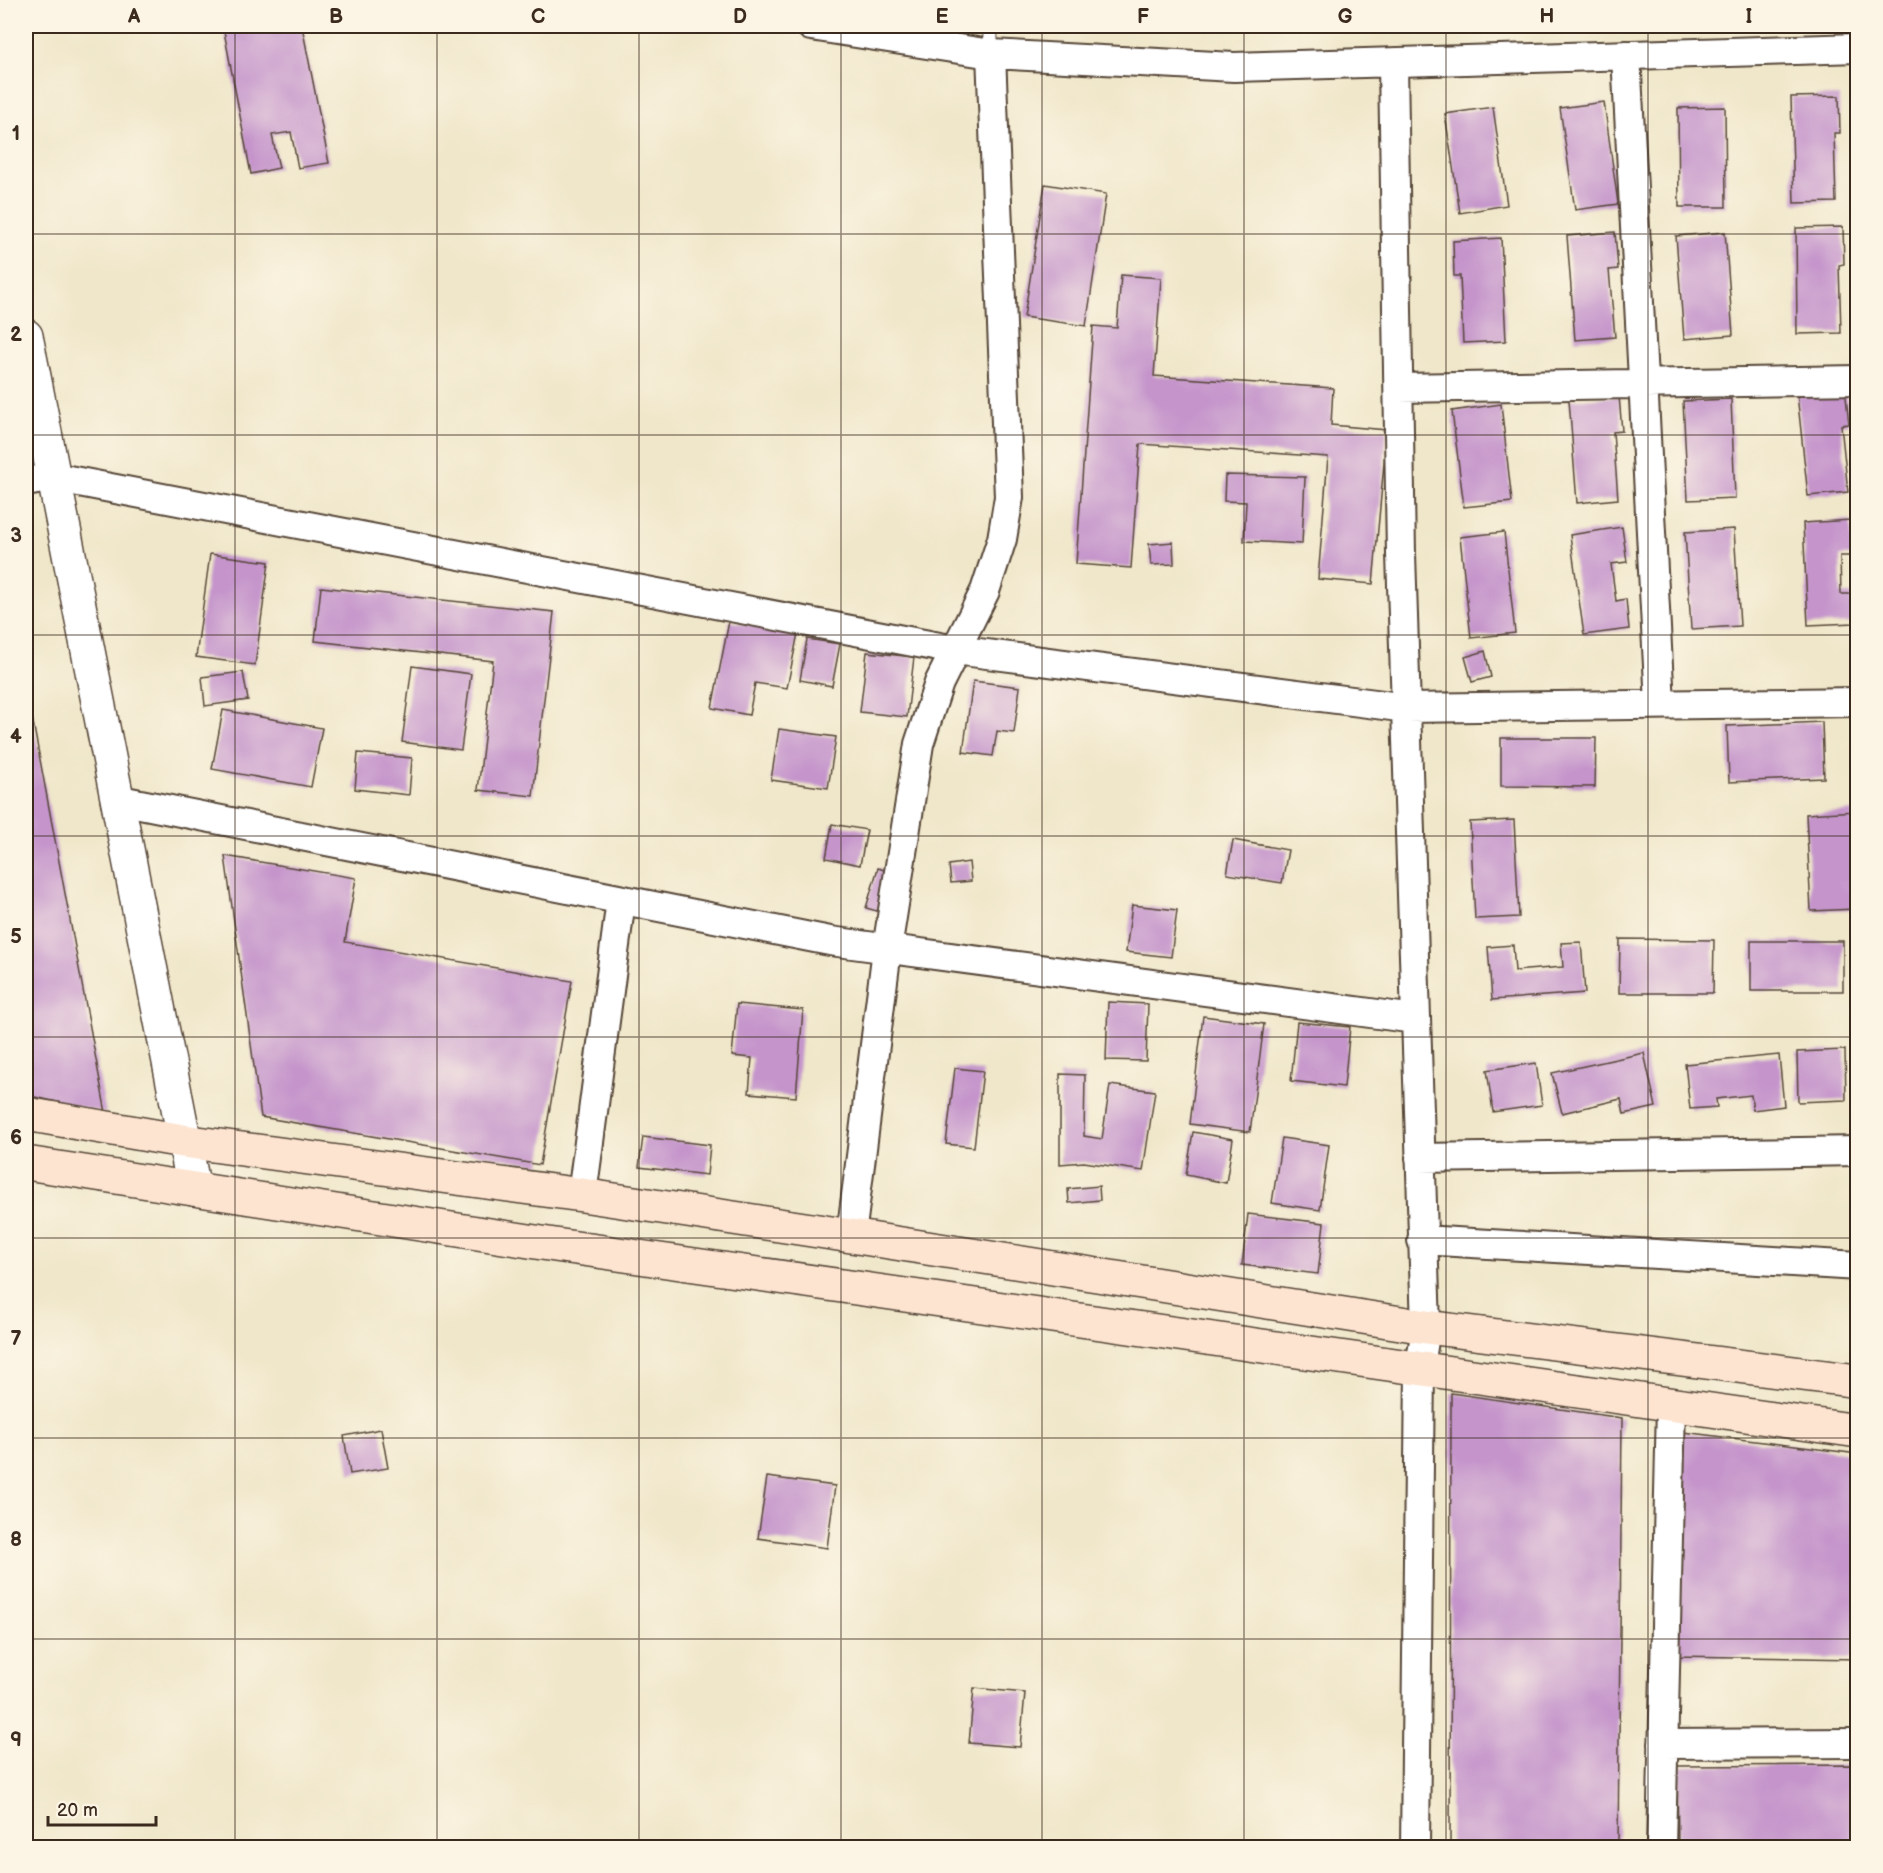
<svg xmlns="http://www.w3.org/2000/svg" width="1883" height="1873" font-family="'Balsamiq Sans',sans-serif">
<rect width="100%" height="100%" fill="#fcf5e5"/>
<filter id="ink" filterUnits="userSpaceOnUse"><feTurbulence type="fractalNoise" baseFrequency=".0167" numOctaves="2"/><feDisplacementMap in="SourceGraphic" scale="12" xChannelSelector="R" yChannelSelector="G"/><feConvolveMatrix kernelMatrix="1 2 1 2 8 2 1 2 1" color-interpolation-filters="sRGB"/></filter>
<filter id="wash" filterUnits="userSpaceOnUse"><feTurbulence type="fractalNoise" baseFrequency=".008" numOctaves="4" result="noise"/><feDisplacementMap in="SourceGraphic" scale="24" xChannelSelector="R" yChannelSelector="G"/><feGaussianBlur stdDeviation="1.35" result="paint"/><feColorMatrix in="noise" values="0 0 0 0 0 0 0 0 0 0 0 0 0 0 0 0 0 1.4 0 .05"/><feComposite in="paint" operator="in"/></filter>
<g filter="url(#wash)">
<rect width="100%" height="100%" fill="#f0e7ca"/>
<g id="blocks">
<!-- building -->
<path fill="#c494cb" d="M223,26h79l27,137 -31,5 -7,-36 -19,3 7,33 -28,6z
M1839,96l1,37h-6l2,69 -42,1 -3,-106z
M1604,102l14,102 -43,6 -15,-102z
M1493,107l14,98 -47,8 -15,-99z
M1725,107l1,100h-47l-1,-99z
M1045,184l61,10 -20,132 -62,-9z
M1843,227l1,37 -5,1 2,68 -44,1 -1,-106z
M1615,232l3,37 -9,1 6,67 -40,3 -8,-104z
M1725,232l8,103 -49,4 -8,-103z
M1501,238l5,103 -43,2 -3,-67h-6l-1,-35z
M1121,275l40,3 -7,98 179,12 -2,37 56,5 -14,154 -55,-5 10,-122 -188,-13 -9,124 -55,-4 17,-238 24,2z
M1845,388l4,36 -8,1 7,67 -40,4 -11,-102z
M1619,396l3,35 -9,1 5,67 -41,4 -8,-103z
M1731,399l4,99 -47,2 -5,-99z
M1501,404l11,98 -48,5 -12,-96z
M1225,475l80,2 -3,67 -58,-3 2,-39 -22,-1z
M1851,520l2,36h-13l1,38h12l1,29 -46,2 -5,-102z
M1622,527l5,35 -16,2 5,37 10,-2 3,30 -45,6 -14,-100z
M1734,529l6,97 -49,3 -6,-97z
M1504,532l11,101 -44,5 -11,-101z
M1173,542l1,22 -23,1 -2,-21z
M210,554l59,8 -14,103 -59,-8z
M321,587l233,25 -21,184 -55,-6 15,-129 -178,-20z
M729,621l69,12 -11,55 -32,-5 -6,32 -37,-7z
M807,639l33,5 -8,42 -32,-6z
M1485,651l6,26 -19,5 -7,-25z
M867,652l47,5 -7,60 -47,-5z
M412,666l59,8 -10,76 -59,-8z
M243,672l5,28 -43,6 -3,-29z
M973,681l47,6 -6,46 -17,-2 -4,25 -30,-4z
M26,690h1l79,423 -80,-18z
M223,710l99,18 -11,59 -99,-18z
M1822,722l2,56 -95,4 -2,-56z
M779,729l57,8 -8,51 -57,-8z
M1501,738h95l-1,49 -94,-1z
M358,753l54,5 -3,37 -54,-6z
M1856,811l1,29h-5l4,69 -45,2 -5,-97z
M1514,820l5,97 -44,2 -5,-97z
M832,824l35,6 -7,35 -34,-7z
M1233,840l55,10 -6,33 -55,-9z
M225,856l131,22 -11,64 227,39 -32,184 -279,-48z
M969,862l2,19 -20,2 -2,-18z
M878,868l22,7 -12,39 -22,-6z
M1132,905l45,5 -6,47 -45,-5z
M1620,939l94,1 -1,53h-94z
M1751,941h92v50h-92z
M1581,942l4,51 -93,7 -4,-53 25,-2 2,26 48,-4 -2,-24z
M1108,1002l40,2 -2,57 -40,-1z
M737,1004l66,6 -7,87 -47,-4 3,-35 -20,-2z
M1203,1016l61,8 -14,108 -60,-8z
M1297,1022l53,5 -6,60 -53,-6z
M1845,1050l1,50 -48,2 -1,-50z
M1644,1053l12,54 -32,7 -3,-15 -59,14 -10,-40z
M1779,1055l5,51 -31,4 -2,-15 -35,4 1,8 -27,2 -5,-45z
M1536,1063l6,42 -49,7 -6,-42z
M955,1068l28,3 -9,76 -28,-3z
M1060,1074l25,1 -1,61 18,3 8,-54 45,6 -12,80 -59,-9 -24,2z
M1193,1132l40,7 -7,44 -40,-8z
M643,1137l67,8 -3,30 -68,-8z
M1282,1138l47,7 -9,65 -48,-7z
M1099,1186l1,14 -31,3 -1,-14z
M1248,1214l76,9 -6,51 -76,-9z
M1451,1393l171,25 -4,430h-168z
M381,1429l7,39 -38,6 -6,-38z
M1675,1431l183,23v205l-186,-3z
M767,1477l68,9 -8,62 -69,-10z
M974,1688l51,5 -5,54 -51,-4z
M1858,1765v83h-180l-1,-82z"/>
</g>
</g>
<g filter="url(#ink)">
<use href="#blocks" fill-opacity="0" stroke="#564638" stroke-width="1.5"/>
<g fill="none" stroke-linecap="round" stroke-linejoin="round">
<!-- service casing -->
<g stroke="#564638" stroke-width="16">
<path id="service" d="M990,26l1,28"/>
</g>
<!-- minor casing -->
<g stroke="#564638" stroke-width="32">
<path id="minor" d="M811,26l180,28 243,13 624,-19
M1626,55l34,649
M1393,64l8,490 25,773 -6,40 -5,481
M1399,388l459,-8
M26,482l27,-5 902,173 452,58 451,-6
M115,799l715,142 585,78
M1420,1158l438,-7
M582,1195l39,-295
M851,1236l36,-287 32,-205 20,-61 46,-92 17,-52 7,-42 -18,-443
M1422,1240l436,26
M1663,1744l195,-1
M1661,1848l10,-444"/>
</g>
<!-- tertiary casing -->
<g stroke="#564638" stroke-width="36">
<path id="tertiary" d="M26,336l168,853"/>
</g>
<!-- secondary casing -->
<g stroke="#564638" stroke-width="36">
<path id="secondary" d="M26,1114l157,27 399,54 269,41 575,91 432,54
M26,1163l529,82 1303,186"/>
</g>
<!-- service -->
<use href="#service" stroke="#fff" stroke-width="14"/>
<!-- minor -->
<use href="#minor" stroke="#fff" stroke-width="28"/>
<!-- tertiary -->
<use href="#tertiary" stroke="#fff" stroke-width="33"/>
<!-- secondary -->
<use href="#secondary" stroke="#fde4d0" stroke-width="33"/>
</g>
</g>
<!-- grid -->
<path fill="none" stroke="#3b2a1e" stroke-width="1.5" stroke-opacity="0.55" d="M235,26v1822M437,26v1822M639,26v1822M841,26v1822M1042,26v1822M1244,26v1822M1446,26v1822M1648,26v1822M26,234h1832M26,435h1832M26,635h1832M26,836h1832M26,1037h1832M26,1238h1832M26,1438h1832M26,1639h1832"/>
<!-- margin -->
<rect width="1883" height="1873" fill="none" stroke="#fcf5e5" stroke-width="66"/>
<!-- scale -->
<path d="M48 1816v9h108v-9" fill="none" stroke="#3b2a1e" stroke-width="3"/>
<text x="57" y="1816" font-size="18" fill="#3b2a1e" stroke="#fcf5e5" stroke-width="4.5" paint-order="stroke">20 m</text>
<rect x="33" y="33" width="1817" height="1807" fill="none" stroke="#3b2a1e" stroke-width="2"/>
<g font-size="20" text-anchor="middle" font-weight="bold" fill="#3b2a1e">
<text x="134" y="23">A</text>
<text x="336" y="23">B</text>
<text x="538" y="23">C</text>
<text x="740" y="23">D</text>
<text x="942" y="23">E</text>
<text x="1143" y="23">F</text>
<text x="1345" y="23">G</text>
<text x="1547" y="23">H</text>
<text x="1749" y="23">I</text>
<text x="16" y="140">1</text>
<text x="16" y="341">2</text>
<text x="16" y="542">3</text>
<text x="16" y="743">4</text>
<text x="16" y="943">5</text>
<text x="16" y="1144">6</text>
<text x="16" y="1345">7</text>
<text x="16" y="1546">8</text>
<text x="16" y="1746">9</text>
</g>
</svg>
